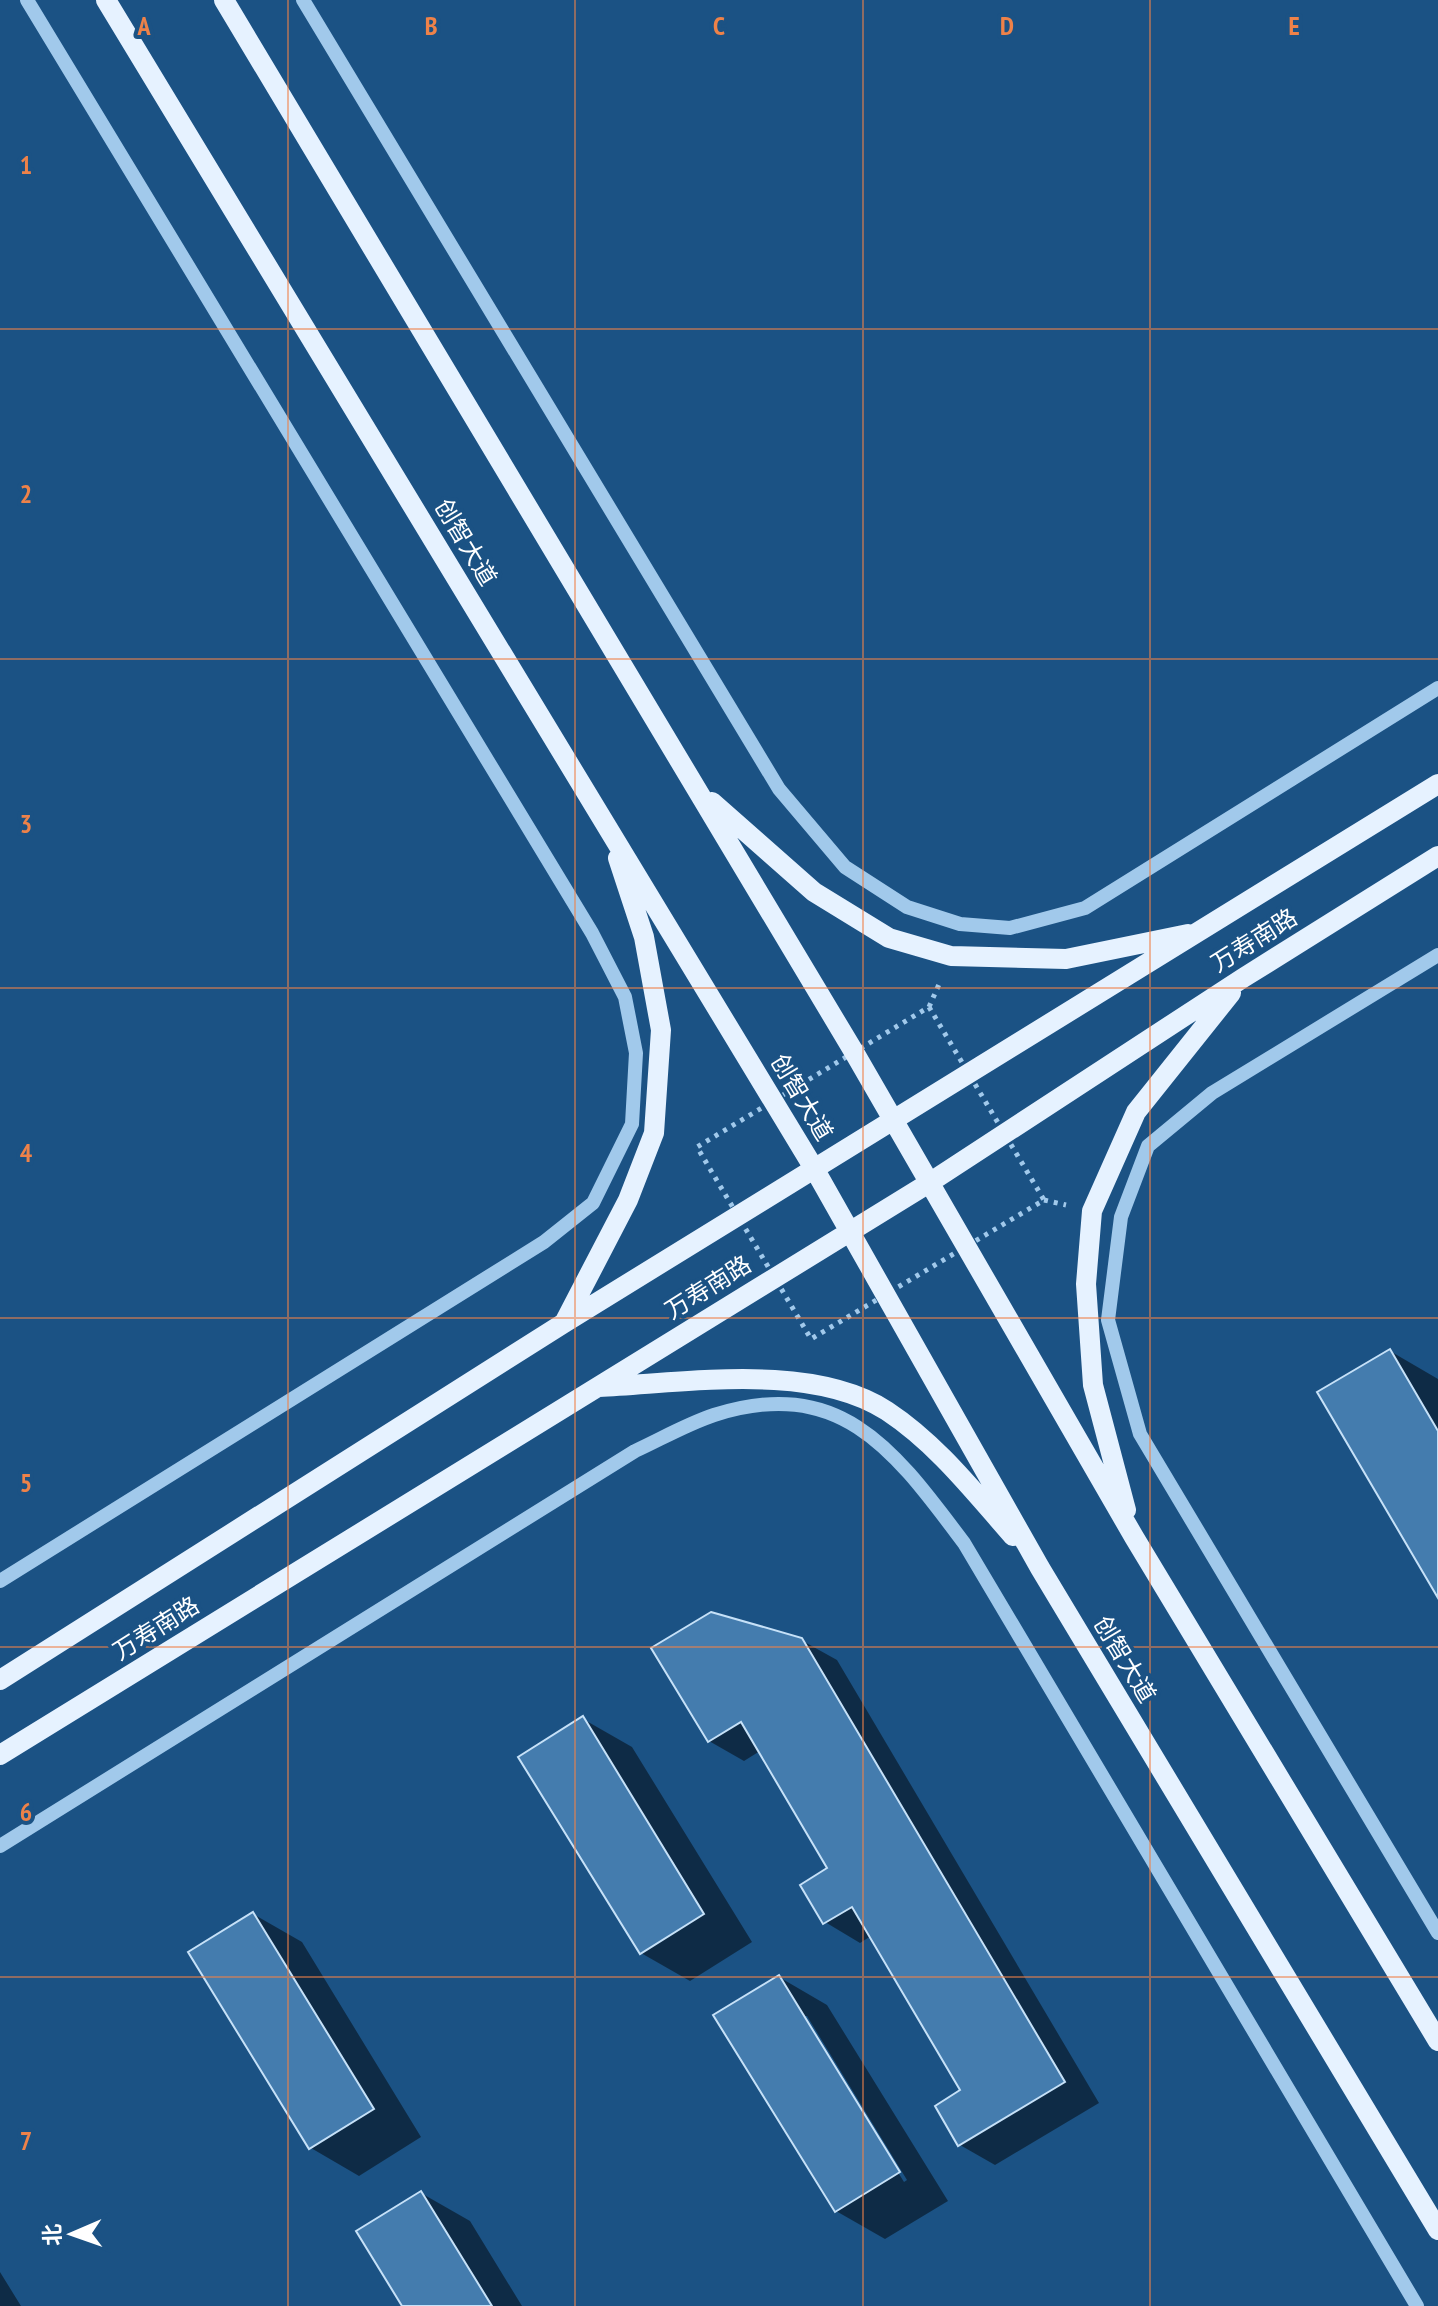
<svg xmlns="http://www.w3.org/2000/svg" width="1438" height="2306" font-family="'PT Sans Narrow','Noto Sans SC',sans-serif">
<rect width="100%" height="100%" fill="#1b5284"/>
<!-- shadow -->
<path fill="#0007" fill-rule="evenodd" d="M1390,1351l48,28v215z
M801,1640l36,20 262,443 -104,62 -35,-20 3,-54 -92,-155 -11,7 -35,-21 5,-53 -70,-118 -16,10 -35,-20z
M583,1719l49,28 120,195 -62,39 -49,-28z
M253,1914l49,28 119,195 -62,39 -48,-28z
M779,1977l48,28 121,196 -63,38 -49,-28zM802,2016h5l100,164 -3,2z
M421,2193l49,28 52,85h-118z
M0,2272l21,34h-21z"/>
<!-- building -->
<path fill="#447cae" stroke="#c6e1f8" stroke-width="2" d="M1390,1349l48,82v167l-121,-206z
M711,1612l91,26 263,444 -107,64 -23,-40 25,-16 -108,-183 -29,17 -23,-39 27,-17 -86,-146 -33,20 -57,-94z
M583,1716l121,198 -64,40 -122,-197z
M253,1912l121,197 -65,40 -121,-197z
M779,1975l121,197 -65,40 -122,-197z
M421,2191l71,115h-90l-46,-75z"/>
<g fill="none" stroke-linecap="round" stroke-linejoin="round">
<!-- path -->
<path stroke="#a1c9eb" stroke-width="5" stroke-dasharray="4 6" stroke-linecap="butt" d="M929,1007l115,193 -233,139 -114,-192z
M929,1007l11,-25
M1044,1200l22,5"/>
<!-- minor -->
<path stroke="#a1c9eb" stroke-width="14" d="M303,0l476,789 66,78 62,40 53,17 50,4 75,-20 353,-220
M1438,955l-226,138 -64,53 -27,71 -13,103 32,114 298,499
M0,1581l544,-339 49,-39 39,-79 4,-71 -11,-56 -33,-64 -565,-933
M0,1846l635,-395c26,-12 52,-27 79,-36 128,-41 182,38 250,128l453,763"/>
<!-- major -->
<path stroke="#e6f2ff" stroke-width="20" d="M106,0l709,1170 225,398 398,662
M224,0l630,1052 280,485 304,504
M712,802l102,90 75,46 62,18 115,3 122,-25
M564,1323l64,-123 26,-67 7,-103 -17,-93 -26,-79
M599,1387c87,-4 213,-25 288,24 50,33 87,81 126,125
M1126,1510l-33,-125 -7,-101 6,-73 44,-99 95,-119
M0,1680l564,-357 874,-539
M0,1755l929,-572 314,-205 195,-122"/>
</g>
<!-- grid -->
<path fill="none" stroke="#ee8249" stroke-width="2" stroke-opacity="0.55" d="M288,0v2306M575,0v2306M863,0v2306M1150,0v2306M0,329h1438M0,659h1438M0,988h1438M0,1318h1438M0,1647h1438M0,1977h1438"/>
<g text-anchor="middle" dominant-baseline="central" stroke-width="8" stroke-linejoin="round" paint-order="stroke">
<!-- street labels -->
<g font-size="24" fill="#fff" stroke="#1b5284">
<text transform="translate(466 542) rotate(59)">创智大道</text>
<text transform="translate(1254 940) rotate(-32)">万寿南路</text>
<text transform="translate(802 1097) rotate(59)">创智大道</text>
<text transform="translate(708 1287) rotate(-32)">万寿南路</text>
<text transform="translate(156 1628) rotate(-32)">万寿南路</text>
<text transform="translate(1125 1659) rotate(59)">创智大道</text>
</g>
</g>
<g font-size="26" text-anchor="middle" font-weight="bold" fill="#ee8249" stroke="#1b5284" stroke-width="8" stroke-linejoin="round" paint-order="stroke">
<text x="144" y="35">A</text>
<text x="431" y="35">B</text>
<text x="719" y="35">C</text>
<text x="1007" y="35">D</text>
<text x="1294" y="35">E</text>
<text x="26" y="174">1</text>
<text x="26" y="503">2</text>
<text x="26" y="833">3</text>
<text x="26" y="1162">4</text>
<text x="26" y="1492">5</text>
<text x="26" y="1821">6</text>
<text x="26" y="2150">7</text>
</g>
<!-- north arrow -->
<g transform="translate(72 2234) rotate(268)" stroke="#1b5284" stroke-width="6" paint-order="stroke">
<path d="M0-6L14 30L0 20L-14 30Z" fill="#ffffff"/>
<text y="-12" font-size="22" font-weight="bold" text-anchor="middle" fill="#ffffff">北</text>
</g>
</svg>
